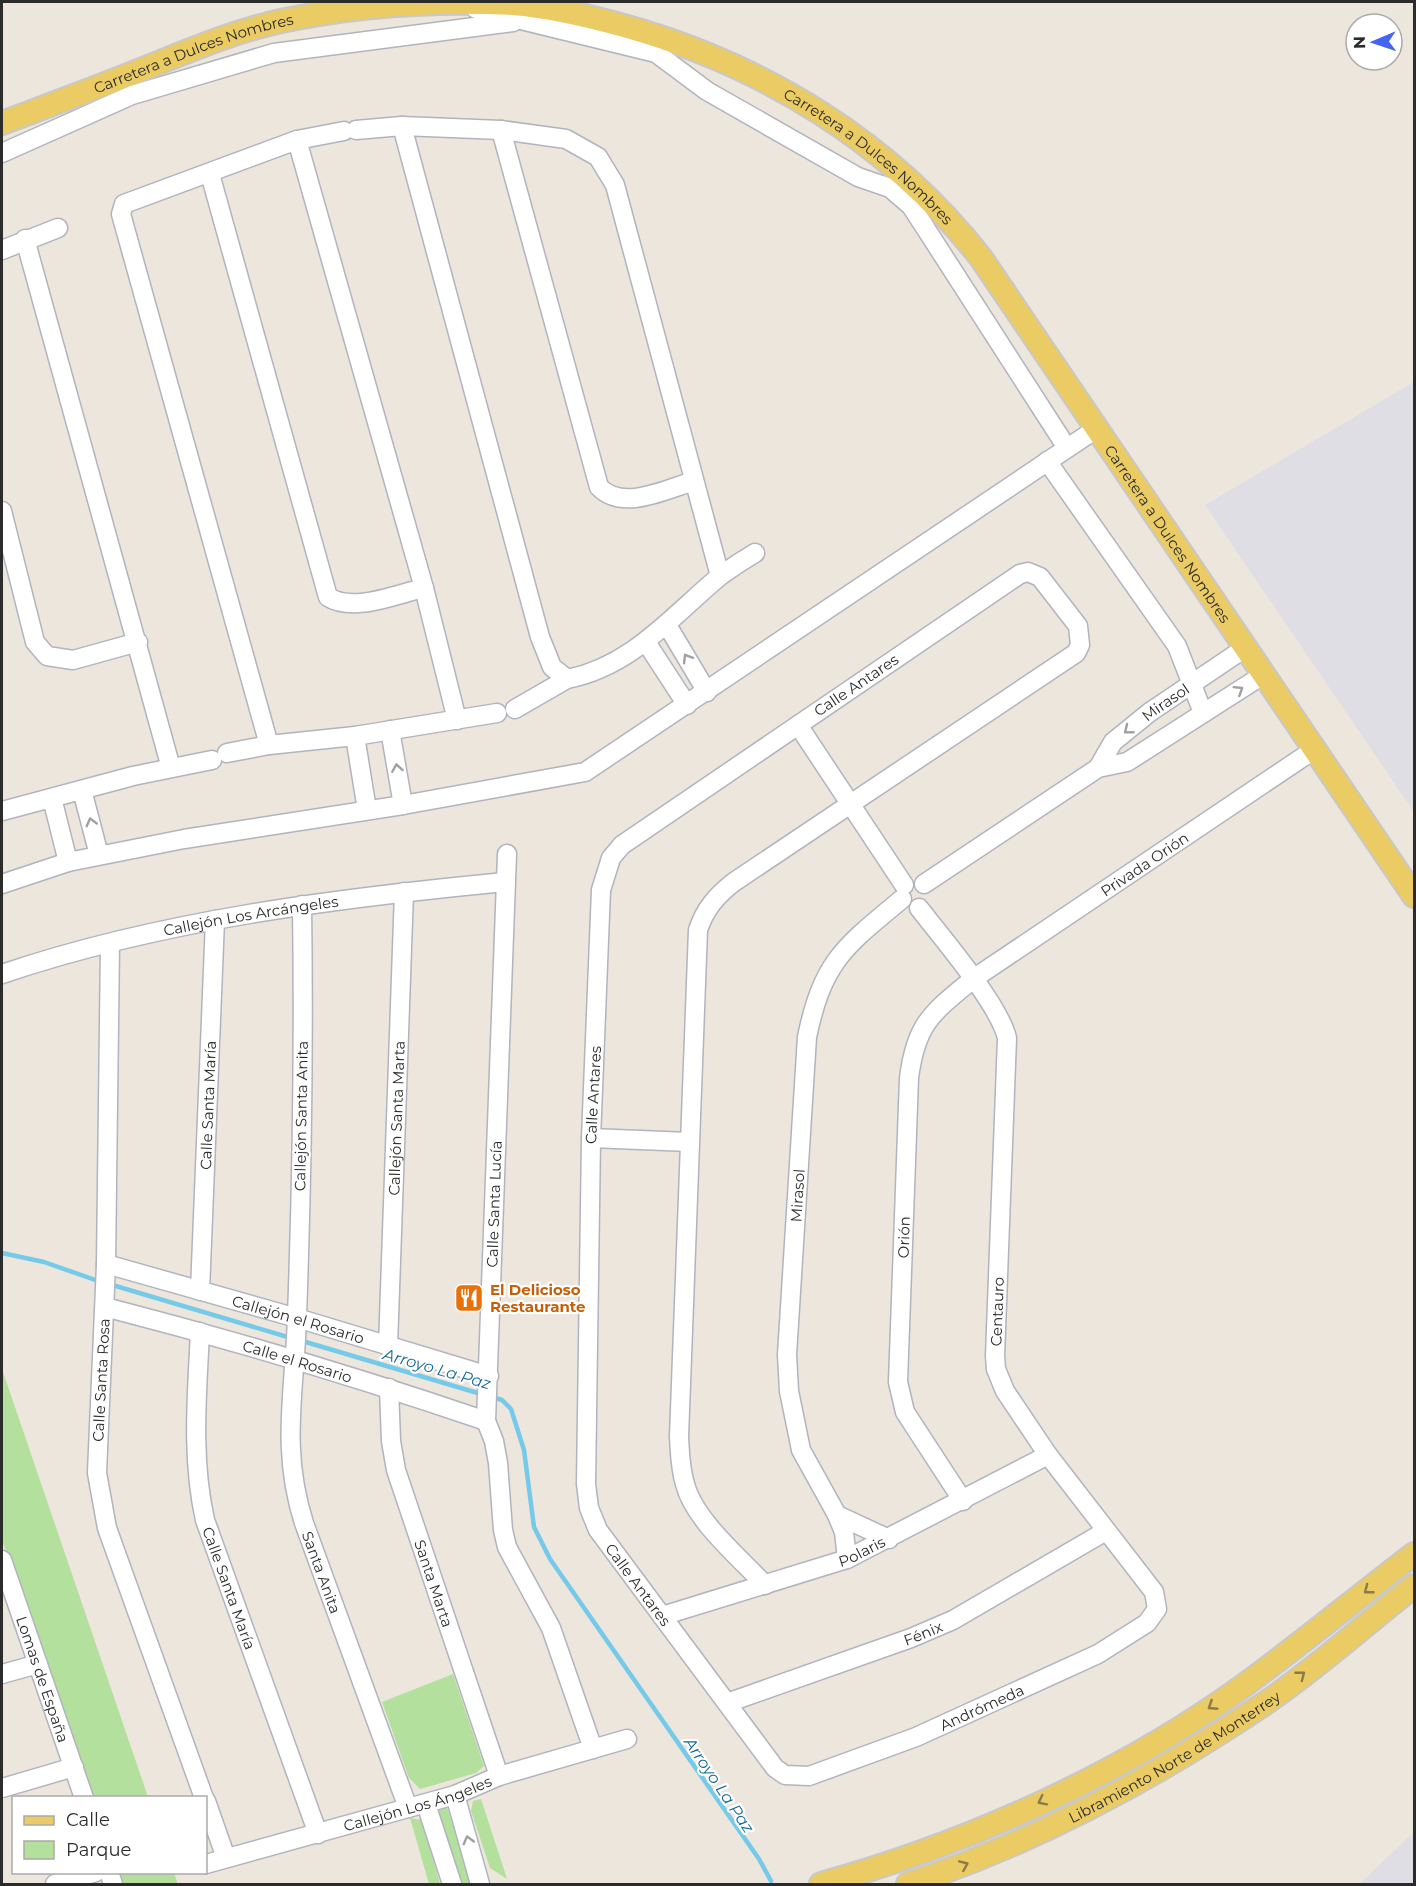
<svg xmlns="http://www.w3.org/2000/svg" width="1416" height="1886" font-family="Montserrat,sans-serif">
<rect width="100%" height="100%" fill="#ece6dd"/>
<!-- industrial -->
<path fill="#e0dee5" d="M1414,382v430l-209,-307z
M1414,1832v52h-55z"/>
<!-- green -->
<path fill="#b3e09c" d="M2,1369l146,428h-56l-90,-257z
M453,1674l31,92 -8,7 -56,16 -11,-11 -27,-76z
M481,1799l26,80 -17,-11 -19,-57 2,-10z
M445,1806l2,1 24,77h-12l-21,-73z
M410,1818l12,2 18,64h-11z
M118,1873h56l4,11h-56z"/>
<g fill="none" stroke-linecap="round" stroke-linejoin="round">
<!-- stream -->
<path stroke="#75cae9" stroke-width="4.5" d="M2,1253l42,9 57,20
M109,1284l182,54
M299,1340l182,54
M492,1397l10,3 9,9 13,41 10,77 16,32 209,300 12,22"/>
<!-- minor casing -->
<g stroke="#b1b4be" stroke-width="21">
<g id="minor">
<path d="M476,9l180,44 51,38 151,86 32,11 21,18 15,23 141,219"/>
<path d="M356,130l46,-4"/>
<path d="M501,130l98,357c24,25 67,2 95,-6"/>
<path d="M344,131l-47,9 -173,64 -3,10 148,531 86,-9 142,-23"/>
<path d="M297,140l127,448 33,132"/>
<path d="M2,153l130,-58 142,-42 239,-31"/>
<path d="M210,174l118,423c26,16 68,-3 96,-9"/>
<path d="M25,239l146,529"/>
<path d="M2,250l56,-22"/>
<path d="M1047,461l130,185 26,67"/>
<path d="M2,511l33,131 12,14 26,4 65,-18"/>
<path d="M720,576l-105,-391 -17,-28 -32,-18 -65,-9 -99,-4 138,511 12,30 15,12c64,-12 105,-63 153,-103 11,-8 23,-16 35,-23"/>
<path d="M667,625l40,67"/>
<path d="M646,642l41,63"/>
<path d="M515,709l52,-30"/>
<path d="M798,725l106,160"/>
<path d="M390,730l13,75"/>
<path d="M355,736l12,74"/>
<path d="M227,753l42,-8"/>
<path id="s1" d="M1098,768l15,-26 37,-30 95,-64"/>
<path d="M82,790l17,65"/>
<path d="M52,798l16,64"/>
<path d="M2,811l131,-35 79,-16"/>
<path d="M507,854l-21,567 8,20 4,22 5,67 4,17 44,81 42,121"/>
<path d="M2,884l66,-22 116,-23 219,-34 182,-33 511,-343"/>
<path d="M924,884l174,-116 29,-6 136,-87"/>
<path id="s2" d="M302,905c2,137 0,274 -5,411 -2,75 -17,132 7,207l104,285"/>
<path d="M110,944l-4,320 -9,209 10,55 97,270"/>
<path id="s3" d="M2,974c159,-54 336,-76 503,-92"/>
<path d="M591,1138l98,4"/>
<path id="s4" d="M106,1264l191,54 192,58"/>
<path id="s5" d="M200,1291l15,-371"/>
<path id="s6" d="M105,1307c128,33 255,71 381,114"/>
<path id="s7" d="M200,1332c-3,62 -9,126 5,188l113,314"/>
<path id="s8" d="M388,1346l16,-454"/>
<path id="s9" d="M389,1388l2,53 5,29 103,306"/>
<path id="s10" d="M963,1501l-58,-89 -7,-30 11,-304c7,-55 23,-65 64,-99l342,-230"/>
<path d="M837,1515l52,24"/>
<path id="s11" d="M847,1559l-3,-27 -7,-17 -36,-65 -12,-59 -2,-36 20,-318c16,-76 37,-90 95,-138"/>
<path id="s12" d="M2,1560l82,238"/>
<path id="s13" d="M765,1585c-25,-27 -71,-65 -80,-101 -5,-16 -5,-31 -6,-47l19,-507c7,-21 18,-34 36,-48l342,-229 4,-8 -2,-19 -38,-49 -12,-5 -8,2 -398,271 -11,13 -10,32 -10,248 -5,346 3,24 9,22 177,238 10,7 24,1 107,-39 182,-83 49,-31 10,-14 -3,-17 -106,-137 -43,-64 -9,-22 -1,-13 12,-318c-8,-34 -65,-100 -88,-130"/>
<path id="s14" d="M662,1616l185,-57 201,-104"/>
<path d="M2,1674l36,-10"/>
<path id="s15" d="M727,1703l184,-65 42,-18 153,-89"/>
<path d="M2,1788l72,-21"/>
<path d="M455,1795l25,89"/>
<path d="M206,1801l20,57"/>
<path d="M426,1804l26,80"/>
<path id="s16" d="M206,1864l249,-69 44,-19 128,-37"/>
<path d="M109,1872l4,12"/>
<path d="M55,1884l41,-12"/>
</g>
</g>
<!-- major casing -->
<g stroke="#c8c8c8" stroke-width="26">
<g id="major">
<path id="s17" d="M2,123c45,-17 91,-34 136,-52 48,-19 93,-39 143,-50 76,-16 155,-21 232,-17 38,3 75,12 111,22 140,39 267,117 357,232l433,638"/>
<path d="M821,1884c147,-41 300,-109 425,-200 57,-42 112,-87 168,-130"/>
<path id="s18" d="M908,1884c127,-41 246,-106 356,-180 52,-35 100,-79 150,-118"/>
</g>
</g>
<!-- minor -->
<use href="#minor" stroke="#fff" stroke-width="18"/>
<!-- major -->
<use href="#major" stroke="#ebcb64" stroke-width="22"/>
</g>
<!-- one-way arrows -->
<defs><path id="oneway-chevron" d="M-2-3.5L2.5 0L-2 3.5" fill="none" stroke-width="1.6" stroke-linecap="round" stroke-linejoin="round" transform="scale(1.5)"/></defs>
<g stroke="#a0a0a0">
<use href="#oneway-chevron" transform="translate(687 658) rotate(-121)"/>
<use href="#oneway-chevron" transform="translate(1239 690) rotate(-32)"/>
<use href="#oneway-chevron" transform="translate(1128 730) rotate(141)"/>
<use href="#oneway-chevron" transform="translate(397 768) rotate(-99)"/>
<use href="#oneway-chevron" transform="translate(91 822) rotate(-105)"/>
<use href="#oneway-chevron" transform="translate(468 1840) rotate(-105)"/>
</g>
<g stroke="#8b7b48">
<use href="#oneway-chevron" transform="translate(1368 1590) rotate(142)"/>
<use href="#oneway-chevron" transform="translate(1301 1675) rotate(-38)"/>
<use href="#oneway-chevron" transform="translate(1212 1706) rotate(147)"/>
<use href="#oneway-chevron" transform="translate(1042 1801) rotate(153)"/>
<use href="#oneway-chevron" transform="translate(964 1865) rotate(-23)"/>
</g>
<!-- icons -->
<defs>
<g id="restaurant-square" transform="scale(1.5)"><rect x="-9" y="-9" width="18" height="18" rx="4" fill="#e8710a" stroke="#fff"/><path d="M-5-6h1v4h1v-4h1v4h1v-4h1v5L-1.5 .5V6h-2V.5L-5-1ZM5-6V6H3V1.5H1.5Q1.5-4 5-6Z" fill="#fff"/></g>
</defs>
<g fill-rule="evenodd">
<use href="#restaurant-square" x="469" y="1298"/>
</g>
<g text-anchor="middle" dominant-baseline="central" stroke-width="4.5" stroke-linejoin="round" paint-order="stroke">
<!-- street labels -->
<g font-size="15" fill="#2b2b2b" stroke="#fff">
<text stroke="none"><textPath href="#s17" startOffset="204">Carretera a Dulces Nombres</textPath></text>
<text stroke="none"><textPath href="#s17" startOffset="924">Carretera a Dulces Nombres</textPath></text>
<text stroke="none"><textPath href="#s17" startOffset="1410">Carretera a Dulces Nombres</textPath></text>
<text transform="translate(856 685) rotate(-34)">Calle Antares</text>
<text stroke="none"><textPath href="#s1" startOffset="96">Mirasol</textPath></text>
<text stroke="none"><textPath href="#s10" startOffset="770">Privada Orión</textPath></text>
<text stroke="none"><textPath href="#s3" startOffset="256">Callejón Los Arcángeles</textPath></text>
<text transform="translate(593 1095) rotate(-87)">Calle Antares</text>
<text stroke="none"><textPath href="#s5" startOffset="186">Calle Santa María</textPath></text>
<text transform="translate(301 1116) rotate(-89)">Callejón Santa Anita</text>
<text stroke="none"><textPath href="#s8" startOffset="228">Callejón Santa Marta</textPath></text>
<text stroke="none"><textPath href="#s11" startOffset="376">Mirasol</textPath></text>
<text transform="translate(494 1204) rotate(-88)">Calle Santa Lucía</text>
<text stroke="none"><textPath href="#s10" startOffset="282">Orión</textPath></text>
<text stroke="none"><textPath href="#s13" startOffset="3514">Centauro</textPath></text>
<text stroke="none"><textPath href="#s4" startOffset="200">Callejón el Rosario</textPath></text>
<text stroke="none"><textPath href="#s6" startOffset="200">Calle el Rosario</textPath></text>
<text transform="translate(101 1380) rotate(-87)">Calle Santa Rosa</text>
<text stroke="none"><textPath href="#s14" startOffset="210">Polaris</textPath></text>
<text stroke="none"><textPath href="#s2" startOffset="672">Santa Anita</textPath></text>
<text stroke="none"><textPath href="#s9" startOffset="202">Santa Marta</textPath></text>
<text stroke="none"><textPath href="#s13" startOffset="2511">Calle Antares</textPath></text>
<text stroke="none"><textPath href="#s7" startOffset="261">Calle Santa María</textPath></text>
<text stroke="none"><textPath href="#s15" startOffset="208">Fénix</textPath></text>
<text stroke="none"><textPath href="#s12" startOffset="126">Lomas de España</textPath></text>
<text stroke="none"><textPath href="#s13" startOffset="2962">Andrómeda</textPath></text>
<text stroke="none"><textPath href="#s18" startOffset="296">Libramiento Norte de Monterrey</textPath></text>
<text stroke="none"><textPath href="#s16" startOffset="220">Callejón Los Ángeles</textPath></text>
</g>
<!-- food labels -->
<g font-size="15" font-weight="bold" fill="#c56008" stroke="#fff" text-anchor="start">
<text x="490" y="1289">El Delicioso<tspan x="490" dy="17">Restaurante</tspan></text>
</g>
<!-- water labels -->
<g font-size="16" font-style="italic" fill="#136996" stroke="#fff">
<text transform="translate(437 1369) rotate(16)">Arroyo La Paz</text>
<text transform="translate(719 1785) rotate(56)">Arroyo La Paz</text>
</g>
</g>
<!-- border -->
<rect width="1416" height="1886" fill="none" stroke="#2b2b2b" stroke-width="6"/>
<!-- legend -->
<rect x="12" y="1796" width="195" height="78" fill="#ffffff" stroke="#aaaaaa" stroke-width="1.5"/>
<rect x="24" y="1816" width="30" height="9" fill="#ebcb64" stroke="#aaaaaa" stroke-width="1.5"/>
<text x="66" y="1826" font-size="18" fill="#2b2b2b">Calle</text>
<rect x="24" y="1841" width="30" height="18" fill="#b3e09c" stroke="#aaaaaa" stroke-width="1.5"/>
<text x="66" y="1856" font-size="18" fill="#2b2b2b">Parque</text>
<!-- north arrow -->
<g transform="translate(1374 42) rotate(268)"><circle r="28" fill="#ffffff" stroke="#aaaaaa" stroke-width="1.5"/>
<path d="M0-4.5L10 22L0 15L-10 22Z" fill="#4465f2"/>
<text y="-9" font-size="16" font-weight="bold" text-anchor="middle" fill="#2b2b2b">N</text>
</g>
</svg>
